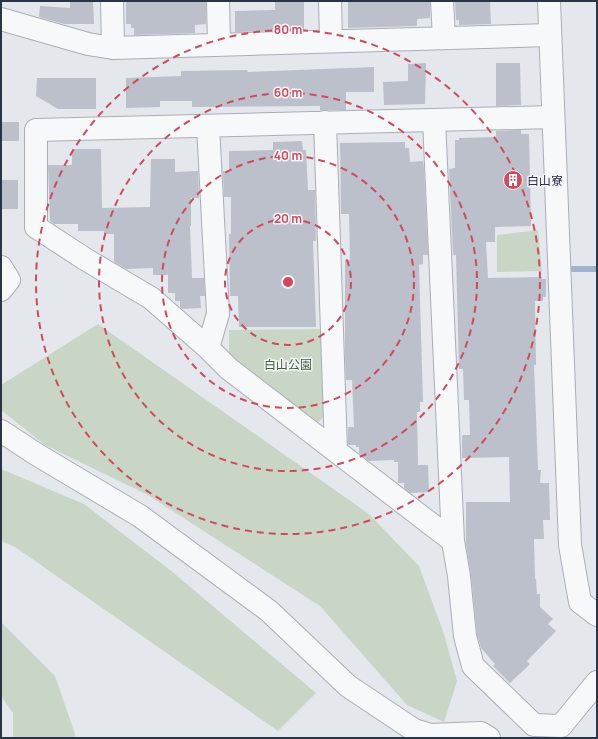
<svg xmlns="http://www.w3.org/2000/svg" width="598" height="739" font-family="Manrope,'Noto Sans JP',sans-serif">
<rect width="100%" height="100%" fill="#e4e7ec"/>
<!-- green -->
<path fill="#c9d6c5" d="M538,230l4,41 -45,1v-37z
M98,324l271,190 50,52 25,68 13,47 -13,41 -37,-17 -87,-99 -172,-111 -103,-50 -44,-35v-25z
M323,329l1,87 -11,12 -73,-60 -11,-15v-23z
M1,469l83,35 86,66 146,123 -38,38 -263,-184 -14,-6z
M1,622l54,54 20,58v4h-62v-25l-12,-17z"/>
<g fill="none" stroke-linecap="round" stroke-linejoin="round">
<!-- stream -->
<path stroke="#9fb4cc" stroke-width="6" d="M573,269h24"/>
</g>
<!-- building -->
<path fill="#bbc0ca" d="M70,1h23l1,23h-30l-25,-7 1,-11 30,2z
M126,1h80v23l-11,1v8l-61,2v-7h-3v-4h-5z
M275,1h29v29l-69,2v-21l37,-1h3z
M348,1h82v17l-13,1v7l-69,2z
M455,1h35l1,23 -32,1v-5h-3z
M426,63l-1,41 -41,1 -1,-23 25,-1v-17z
M496,63h24l1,42 -25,1z
M374,67v25h-28v18h-26v-4l-128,1v-6h-32v6l-34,1v-30l55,-2v-5l66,-1 1,2z
M37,78h59v31h-38l-22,-13z
M1,122h18v19h-18z
M521,130v4h8l2,92 -36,1v15h-9l2,36 54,-1v2h4v18h-3v4h-8l1,64h-2l4,105h3l-1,13h9l1,37h-7l1,19h-10l1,40h1l1,15h3v13l13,12 -5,5 8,7 -29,30 3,3 -20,19 -17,-17 2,-2 -14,-16 -4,-14 -6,-59 -5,-31v-42h44l-1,-45 -47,1v-23h8l-1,-35h-5l-1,-31h-4l-3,-114h-3l-4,-86 6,-1v-28h4v-2l37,-1v-6z
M302,141l1,9h3l2,40h7l1,51h-3l3,86h-77l-1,-31h-8l-1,-62h2v-37h-7l-1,-26h6v-20l44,-1v-8z
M405,142v6h4l1,14 13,-1 1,8 4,86h-5v9l-4,1 4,137h-3v10h-3l1,53h10l1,27 -19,1 -6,-5v-5h-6v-21h-4v-2l-25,1 -10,-8v-6h-3v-2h-8v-18h6l-2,-47h-6l-1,-24v-96h5l-1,-46h-8l-1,-71z
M72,149h29l1,59 48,-1 1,-48h24v13l23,-1 1,27h-8v28h-1l2,52h12l1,18h-5l1,12 -19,1 -2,-2v-6h-5v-8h-7v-18h-15v-7l-27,1 -12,-7v-28h-10v-3h-26v-7h-24l-4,-3 -2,-56h24z
M1,180h17v29h-17z"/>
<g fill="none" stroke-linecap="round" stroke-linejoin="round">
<!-- minor casing -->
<g stroke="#a9aeb7" stroke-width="24">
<path id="minor" d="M112,1l1,47
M218,1l1,43
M330,1l1,40
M442,1l2,37
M1,19l87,25 25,4 437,-13
M553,117l-517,13v97l49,32 66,39 57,50 21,21 224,172 6,35 6,60 8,30 61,59 27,1 36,-44
M434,120l19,421
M325,122l11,329
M208,126l10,188 -10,34
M1,267l8,13 -8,10
M1,431l35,23 104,62 129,95 79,75 66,44 16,5 51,-2 8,5"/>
</g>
<!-- tertiary casing -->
<g stroke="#a9aeb7" stroke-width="24">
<path id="tertiary" d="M549,1l21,544 10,57 17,13"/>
</g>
<!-- minor -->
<use href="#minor" stroke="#f7f8fa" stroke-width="22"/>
<!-- tertiary -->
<use href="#tertiary" stroke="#f7f8fa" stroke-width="22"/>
</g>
<!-- distance rings -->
<g fill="none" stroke="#d1495b" stroke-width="2" stroke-dasharray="7 5">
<circle cx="288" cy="282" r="63"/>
<circle cx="288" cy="282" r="126"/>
<circle cx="288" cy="282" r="189"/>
<circle cx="288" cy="282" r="252"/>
</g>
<!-- icons -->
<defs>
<g id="building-disc" transform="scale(1)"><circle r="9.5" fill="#d1495b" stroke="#f4f6f9"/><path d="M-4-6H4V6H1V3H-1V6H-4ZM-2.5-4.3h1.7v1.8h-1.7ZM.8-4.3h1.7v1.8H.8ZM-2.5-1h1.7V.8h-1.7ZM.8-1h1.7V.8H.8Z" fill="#fff"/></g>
</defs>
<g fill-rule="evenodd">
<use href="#building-disc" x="513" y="180"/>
</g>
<g text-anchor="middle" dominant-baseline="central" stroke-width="3" stroke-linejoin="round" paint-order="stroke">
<!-- poi labels -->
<g font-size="12" fill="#2b3445" stroke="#f4f6f9" text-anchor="start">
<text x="527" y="180">白山寮</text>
</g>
<!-- park labels -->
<g font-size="12" fill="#3f6138" stroke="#f4f6f9">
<text x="288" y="364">白山公園</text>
</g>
</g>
<circle cx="288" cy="282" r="6" fill="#d1495b" stroke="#f4f6f9" stroke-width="2"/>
<g font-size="12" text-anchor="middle" font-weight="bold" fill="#d1495b" stroke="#f4f6f9" stroke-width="3" stroke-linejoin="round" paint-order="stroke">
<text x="288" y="34">80 m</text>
<text x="288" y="97">60 m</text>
<text x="288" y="160">40 m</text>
<text x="288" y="223">20 m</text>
</g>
<!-- border -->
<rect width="598" height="739" fill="none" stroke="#2b3445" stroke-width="4"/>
</svg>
